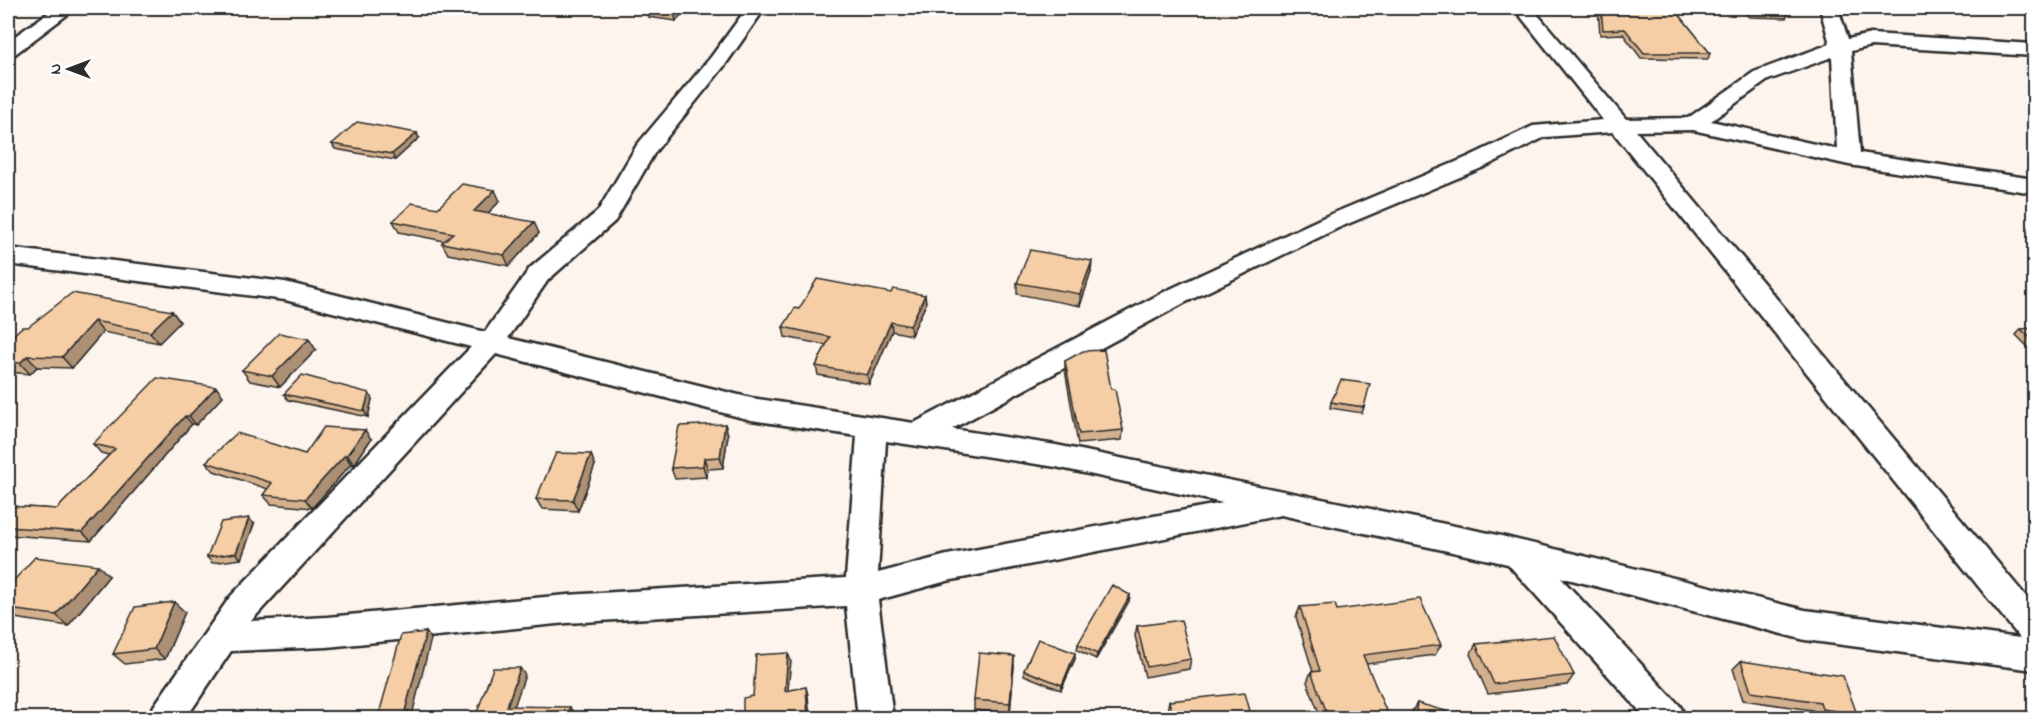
<svg xmlns="http://www.w3.org/2000/svg" width="2042" height="726" font-family="'Indie Flower',sans-serif">
<rect width="100%" height="100%" fill="#fdf5ed"/>
<filter id="ink" filterUnits="userSpaceOnUse"><feTurbulence type="fractalNoise" baseFrequency=".0167" numOctaves="2"/><feDisplacementMap in="SourceGraphic" scale="12" xChannelSelector="R" yChannelSelector="G"/><feConvolveMatrix kernelMatrix="1 2 1 2 8 2 1 2 1" color-interpolation-filters="sRGB"/></filter>
<g filter="url(#ink)">
<g fill="none" stroke-linecap="round" stroke-linejoin="round">
<!-- minor casing -->
<g stroke="#2b2b2b" stroke-width="5">
<path id="minor" d="M55,8h21l-61,46 -7,2v-15z
M747,8h18l-40,57 -70,87 -40,69 -67,59 -40,58 243,60 163,25 252,-132 156,-73 146,-61 65,-31 70,-6 -89,-112h18l94,111 62,-1 66,-46 76,-28 -10,-36h18l10,31 23,-5 163,10v12l-163,-10 -20,5 9,102 174,26v14l-185,-28 -156,-35 -57,1 398,475v64l-229,-30 -245,-63 120,129 6,12h-40l-138,-154 -227,-49 -334,66 -69,19 15,118h-35l-12,-112 -279,17 -240,24 -96,4 -45,67h-37l5,-12 76,-109 241,-250 -186,-47 -277,-36v-16l277,34 200,50 45,-64 68,-57 39,-66 74,-88zM1832,57l5,92 -126,-28 57,-41zM1613,132l407,506 -215,-28 -316,-77 -433,-88 -104,-16 232,-126 154,-75 146,-61 61,-30zM496,354l255,66 106,16 -11,142 -279,17 -240,22 -76,4zM886,441l170,26 167,36 -276,52 -69,18z"/>
</g>
<!-- minor -->
<use href="#minor" fill="#fff" fill-rule="evenodd"/>
</g>
<!-- wall -->
<path fill="#d4b18e" stroke="#2b2b2b" stroke-width="1.5" d="M646,8h43l-13,13 -28,-4z
M1598,8h76l36,45 -2,6 -67,-1 -18,-24 -23,1z
M1740,8h51l-5,10 -37,-1z
M419,138l-24,22 -60,-11 -3,-5z
M500,201l-13,13 52,19 -30,33 -61,-12 -6,-11 2,-2 -45,-9 -6,-11 45,-13z
M1091,272l-11,34 -63,-12v-11z
M891,293l34,2 1,9 -15,31 -19,-4 -23,53 -51,-9 -2,-9 10,-21 -41,-8 -2,-10z
M172,311l8,11 -21,21 -56,-11 -31,36 -35,-1 -7,7 -22,-2v-32l20,-13z
M2034,328v25l-18,-18 5,-6z
M316,350l-36,37 -30,-6 -8,-11z
M1065,361l46,28 12,41 -1,10 -44,4 -13,-74z
M369,393l3,6 -4,18 -80,-17 -4,-6z
M223,396l-27,29 -4,-1 -101,117 -83,-6v-29l49,3 52,-54 -8,-2 -8,-9z
M1331,402l33,5 -2,6 -32,-5z
M725,424l3,11 -5,33 -15,1 -2,8 -31,2 -4,-11z
M371,439l-17,26 -3,-1 -39,44 -41,-4 -8,-9 5,-6 -54,-18 -8,-9 99,-8z
M595,465l-17,46 -36,-2 -6,-10z
M254,524l-13,35 -29,4 -5,-6z
M109,576l-41,50 -60,-9v-30z
M1130,595l-1,6 -33,58 -19,-9 1,-6z
M1300,607l37,3 104,35 -6,10 -69,9 23,54h-68l-14,-36 4,-10h2l-17,-55z
M185,612l-20,47 -40,5 -12,-10z
M1137,626l54,33 -2,10 -44,8 -10,-41z
M1476,644l98,31 -7,10 -79,9 -18,-40z
M1075,659l-14,31 -37,-15v-5z
M1741,661l116,53 -5,4h-25l-13,-1 -2,-7 -69,-10 -10,-31z
M1014,666l-4,47 -36,-3v-10z
M1169,701l83,17h-83l-2,-7z
M1417,703l29,15h-35l1,-7z"/>
<!-- shaded-wall -->
<path fill="#ac9074" stroke="#2b2b2b" stroke-width="1.5" d="M678,8h11l-13,13 -2,-9z
M417,133l2,5 -24,22 -3,-6z
M495,190l5,11 -21,21 -5,-11z
M534,222l5,11 -30,33 -5,-11z
M1092,261l-1,11 -11,34v-12z
M925,295l1,9 -15,31 -1,-9z
M172,311l8,11 -21,21 -9,-11z
M94,321l9,11 -31,36 -10,-11z
M891,322l1,9 -23,53 -2,-9z
M309,339l7,11 -36,37 -8,-11z
M27,356l10,11 -7,7 -10,-11z
M216,387l7,9 -27,29 -7,-9z
M369,393l3,6 -4,18 -4,-6z
M185,416l7,8 -101,117 -9,-9z
M725,424l3,11 -5,33 -3,-11z
M365,430l6,9 -17,26 -7,-10z
M591,454l4,11 -17,46 -5,-11z
M345,455l6,9 -39,44 -7,-9z
M704,458l4,11 -2,8 -3,-11z
M249,518l5,6 -13,35 -5,-6z
M98,565l11,11 -41,50 -12,-11z
M1130,595l-1,6 -33,58 1,-5z
M174,602l11,10 -20,47 -11,-10z
M426,632l5,7 -19,76 3,3h-9l-1,-7z
M788,653l3,8 -4,38 -2,-8z
M1075,653v6l-14,31 1,-5z
M1014,656v10l-4,47v-10z
M520,668l5,7 -13,38 -5,-7z
M806,687l2,8 2,23h-2z
M570,707l4,7 -1,4h-7z"/>
<!-- building -->
<path fill="#f6cea5" stroke="#2b2b2b" stroke-width="1.5" d="M646,8h32l-4,4z
M1601,8h73l36,45h-66l-19,-24 -22,1z
M357,122l60,11 -25,21 -60,-10z
M462,184l33,6 -21,21 60,11 -30,33 -62,-12 11,-10 -60,-12 19,-18 26,5z
M1030,250l62,11 -12,33 -63,-11z
M817,279l74,14 2,-4 32,6 -15,31 -19,-4 -24,53 -51,-9 14,-29 -47,-10 12,-19 4,1z
M72,293l100,18 -22,21 -56,-11 -32,36 -35,-1 -7,7 -12,-1v-22l14,-13h6z
M2034,328v14l-13,-13z
M279,333l30,6 -37,37 -30,-6z
M1104,350l7,39h4l8,41 -44,4 -14,-73 18,-10z
M302,375l67,18 -5,18 -80,-17z
M157,378l59,9 -27,29h-4l-103,116 -74,-5v-21l49,3 58,-60 -22,-5z
M1341,380l29,4 -6,23 -33,-5z
M725,424l-5,33 -16,1 -1,8 -32,2 8,-42z
M324,427l41,3 -18,25h-2l-40,44 -42,-4 9,-12 -66,-21 31,-29 68,21z
M556,453l35,1 -18,46 -37,-1z
M249,518l-13,35 -29,4 14,-35z
M35,557l63,8 -42,50 -48,-6v-22z
M1112,585l18,10 -33,59 -19,-10z
M1420,599l21,46 -78,10 26,63h-60l-18,-46 9,-1 -20,-64 35,-3 2,6z
M174,602l-20,47 -41,5 22,-47z
M1181,620l10,39 -44,8 -10,-41z
M426,632l-21,79h4l-3,7h-42l1,-3 14,-1 22,-79z
M1554,636l20,39 -80,9 -18,-40z
M1038,639l37,14 -13,32 -38,-15z
M788,653l-3,38 21,-4 2,31h-65v-20l10,-2 3,-41z
M979,653l35,3 -4,47 -36,-3z
M1741,661l102,15 14,38 -35,-5 -2,-7 -69,-10z
M493,668h27l-13,38 63,1 -4,11h-91z
M1245,693l7,25h-79l-4,-17z
M1417,703l29,8v7h-31z"/>
</g>
<!-- margin -->
<rect width="2042" height="726" fill="none" stroke="#fff" stroke-width="30"/>
<rect x="15" y="15" width="2012" height="696" fill="none" stroke="#2b2b2b" stroke-width="2" filter="url(#ink)"/>
<!-- north arrow -->
<g transform="translate(69 69) rotate(270)" stroke="#ffffff" stroke-width="4.5" paint-order="stroke">
<path d="M0-4.5L10 22L0 15L-10 22Z" fill="#2b2b2b"/>
<text y="-9" font-size="16" font-weight="bold" text-anchor="middle" fill="#2b2b2b">N</text>
</g>
</svg>
